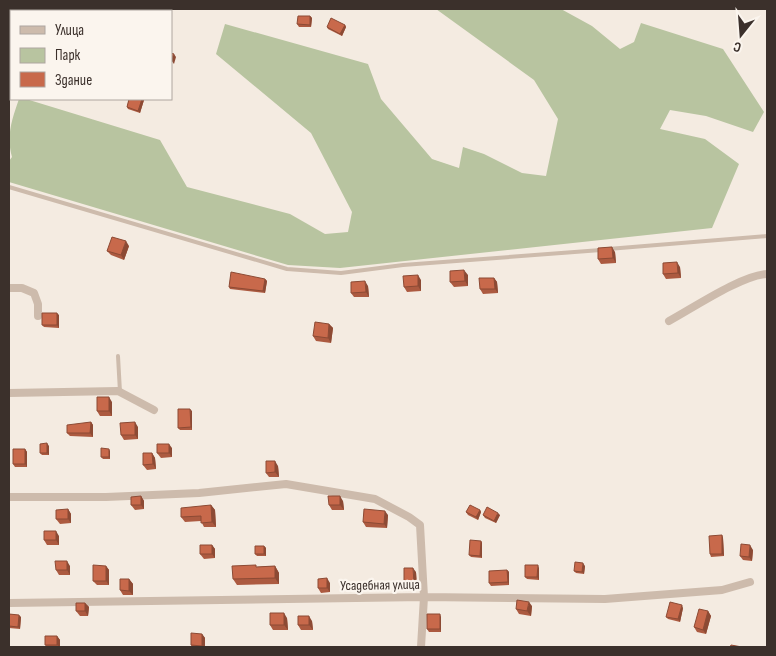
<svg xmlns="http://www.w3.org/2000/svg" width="776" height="656" font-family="'Sofia Sans Condensed',sans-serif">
<rect width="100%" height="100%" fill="#f4ebe1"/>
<!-- green -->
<path fill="#b8c4a0" d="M436,9h125l31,17 28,23 14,-7 7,-19 82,26 41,63 -11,20 -47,-16 -36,-6 -10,19 45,10 34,25 -27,64 -372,40 -52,-3 -279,-83v-21l3,-4c-6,-21 0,-38 7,-58h7l134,41 27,47 103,27 35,20 23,-2 4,-20 -41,-79 -95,-79 9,-30 143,40 13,35 51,60 27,9 4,-21 21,7 38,19 24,3 12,-57 -24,-39z"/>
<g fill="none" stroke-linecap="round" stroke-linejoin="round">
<!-- lane -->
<path stroke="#cdbbac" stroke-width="4" d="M154,11l1,-2
M9,187l278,82 54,4 62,-8 198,-15
M608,249l159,-13
M118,356l2,36"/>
<!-- street -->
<path stroke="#cdbbac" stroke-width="8" d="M40,11v-2
M9,288h13l12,5 4,11v12
M669,321c24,-13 73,-46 98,-47
M9,393l109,-2 36,19
M9,497h97l93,-4 87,-9 89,15 34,18 11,8 4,72 -3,50
M9,603l415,-6 181,2 117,-9 28,-8"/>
</g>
<!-- wall -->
<path fill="#ac5a40" d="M310,16l2,2 -1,9h-12l-2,-3z
M345,25l1,2 -4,9 -14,-7 -1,-2z
M129,99h14l1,1 -4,13 -12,-4 -1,-2z
M129,246l-5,14 -13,-5 -4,-4z
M615,252l1,11 -15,1 -3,-5z
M680,267l1,11 -15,1 -3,-5z
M468,275v11l-14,1 -4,-5z
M494,278l3,4 1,11 -15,1 -3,-5z
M265,279l2,2 -2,12 -35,-4 -1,-2z
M421,280v11l-14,1 -3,-5z
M368,286l1,11h-15l-3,-4z
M59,315v13l-15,-1 -2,-2z
M329,324l4,4 -2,15 -15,-2 -3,-5z
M112,402v14h-12l-3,-5z
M192,411v19h-12l-2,-2z
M91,422l2,3v12l-23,-1 -3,-3z
M138,427v12l-14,1 -3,-5z
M49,446v9h-7l-2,-2z
M172,448v9l-11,1 -4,-5z
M25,449l2,3v15h-12l-2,-3z
M110,451v8h-7l-2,-2z
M152,453l3,5 1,11 -9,1 -4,-5z
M278,466l1,11h-10l-3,-4z
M141,496l3,5v8l-9,1 -4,-5z
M343,501l1,9h-12l-3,-5z
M211,505l4,5 1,17h-12l-3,-6 -16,1 -4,-5z
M68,509l3,5v9l-11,1 -4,-5z
M480,510l1,2 -3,8 -10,-5 -2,-3z
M388,515l-1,13 -21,-1 -3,-5z
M483,515h17l-4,8 -11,-5z
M722,535l1,3 1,18 -13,1 -1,-3z
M59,536v9h-12l-3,-5z
M481,541l1,2v15l-11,-1 -2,-2z
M212,545l3,4v9l-11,1 -4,-5z
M264,546l2,2v8h-9l-2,-2z
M753,550l-1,11 -9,-1 -3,-4z
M70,566v9h-11l-3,-5z
M106,566l3,4v15h-12l-4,-4z
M275,566l4,7v11l-42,1 -4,-6 24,-12z
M585,566l-1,8 -8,-1 -2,-2z
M539,568v12l-12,-1 -2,-2z
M507,570l2,2v13l-18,1 -2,-3z
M416,572l1,16h-9l-4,-4z
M129,579l4,5v11h-10l-3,-5z
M330,583v9l-9,1 -3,-5z
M85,603l4,4 -1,9h-8l-4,-5z
M532,606l-1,10 -12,-2 -3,-5z
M683,608l-3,14 -12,-3 -2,-2z
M708,611l3,5 -5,18 -9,-2 -3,-5z
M9,614l12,3 -1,12 -11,-1z
M441,617v15h-12l-2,-3z
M287,618l1,12h-15l-3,-5z
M312,621l1,9h-12l-3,-5z
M202,634l3,4v9h-13l-1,-2z
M57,636l3,4v7h-13l-2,-2z"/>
<!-- shaded-wall -->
<path fill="#8c4a34" d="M310,16l2,2 -1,9 -1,-2z
M345,25l1,2 -4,9 -2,-2z
M174,54l2,3 -2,7 -3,-4z
M142,99l2,1 -4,13 -2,-2z
M126,241l3,5 -5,14 -3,-5z
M612,247l3,5 1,11 -3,-5z
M677,262l3,5 1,11 -3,-5z
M464,270l4,5v11l-3,-5z
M418,275l3,5v11l-3,-5z
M494,278l3,4 1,11 -3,-4z
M265,279l2,2 -2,12 -2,-2z
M365,281l3,5 1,11 -3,-5z
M57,313l2,2v13l-2,-3z
M329,324l4,4 -2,15 -3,-5z
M109,397l3,5v14l-3,-5z
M190,409l2,2v19l-1,-3z
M91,422l2,3v12l-3,-4z
M135,422l3,5v12l-3,-4z
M47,443l2,3v9l-2,-2z
M169,444l3,4v9l-3,-4z
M25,449l2,3v15l-2,-3z
M109,449l1,2v8l-1,-2z
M152,453l3,5 1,11 -3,-5z
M275,461l3,5 1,11 -4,-5z
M141,496l3,5v8l-3,-4z
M340,496l3,5 1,9 -4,-5z
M211,505l4,5 1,17 -4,-5z
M68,509l3,5v9l-3,-4z
M480,510l1,2 -3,8 -2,-3z
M385,511l3,4 -1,13 -3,-4z
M498,513l2,2 -4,8 -2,-2z
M56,531l3,5v9l-3,-5z
M722,535l1,3 1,18 -2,-2z
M481,541l1,2v15l-2,-2z
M212,545l3,4v9l-3,-4z
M750,545l3,5 -1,11 -3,-4z
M264,546l2,2v8l-2,-2z
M67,561l3,5v9l-3,-5z
M583,563l2,3 -1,8 -2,-2z
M538,565l1,3v12l-2,-3z
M106,566l3,4v15l-3,-4z
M275,566l4,7v11l-4,-6z
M413,568l3,4 1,16 -3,-5z
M507,570l2,2v13l-1,-3z
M327,578l3,5v9l-3,-4z
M129,579l4,5v11l-4,-4z
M529,602l3,4 -1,10 -4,-5z
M85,603l4,4 -1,9 -3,-5z
M682,605l1,3 -3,14 -2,-3z
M708,611l3,5 -5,18 -3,-4z
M284,613l3,5 1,12 -4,-5z
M440,614l1,3v15l-1,-3z
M19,615l2,2 -1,12 -2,-2z
M309,616l3,5 1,9 -4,-5z
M202,634l3,4v9h-2l-1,-1z
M57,636l3,4v7h-1l-2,-2z"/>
<!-- building -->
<path fill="#c8694b" stroke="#8c4a34" d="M68,9h13v2h-13z
M298,16h12v9l-13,-1z
M331,18l14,7 -5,9 -13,-7z
M171,53l3,1 -3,6z
M129,99h13l-4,12 -11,-4z
M112,237l14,4 -5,14 -14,-4z
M612,247l1,11 -15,1v-11z
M677,262l1,11 -15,1v-11z
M464,270l1,11 -15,1v-11z
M231,272l34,7 -2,12 -34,-4z
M418,275v11l-14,1 -1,-11z
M479,278h15l1,11h-15z
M365,281l1,11 -15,1v-11z
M42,313h15v12h-15z
M315,322l14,2 -1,14 -15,-2z
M97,397h12v14h-12z
M178,409h12l1,18 -13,1z
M91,422l-1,11h-23v-8z
M135,422v13h-14l-1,-12z
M47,443v10h-7v-9z
M157,444h12v9h-12z
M101,448l8,1v8h-8z
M13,449h12v15h-12z
M143,453h9l1,11 -10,1z
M266,461h9v11l-9,1z
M141,496v9h-10v-8z
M328,496h12v9h-11z
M211,505l1,17 -11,1v-7l-20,1v-9z
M470,505l10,5 -4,7 -10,-5z
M487,507l11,6 -4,8 -11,-6z
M68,509v10h-12v-9z
M364,509l21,2 -1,13 -21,-2z
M44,531h12v9h-12z
M722,535v19h-12l-1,-18z
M470,540l11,1 -1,15 -11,-1z
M741,544l9,1 -1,12 -9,-1z
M200,545h12v9h-12z
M255,546h9v8h-9z
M55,561h12v9h-11z
M575,562l8,1 -1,9 -8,-1z
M93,565l13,1v15h-13z
M256,565v2l19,-1v12l-42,1 -1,-13z
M525,565h13l-1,12h-12z
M404,568h9l1,15 -10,1z
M507,570l1,12 -19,1v-12z
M327,578v10h-9v-9z
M120,579h9v12l-9,-1z
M517,600l12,2 -2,9 -11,-2z
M670,602l12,3 -4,14 -12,-2z
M76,603h9v8h-9z
M699,609l9,2 -5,19 -9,-3z
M270,613h14v12h-14z
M9,614l10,1 -1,12 -9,-1z
M427,614h13v15h-13z
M298,616h11v9h-11z
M191,633l11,1v12l-11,-1z
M45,636h12v9h-12z
M731,645l11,2h-12z"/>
<g text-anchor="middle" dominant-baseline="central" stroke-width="4.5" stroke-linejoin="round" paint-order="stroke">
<!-- street labels -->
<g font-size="14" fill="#3b302b" stroke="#fbf5ee">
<text transform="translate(380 585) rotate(-1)">Усадебная улица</text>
</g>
</g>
<!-- border -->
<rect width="776" height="656" fill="none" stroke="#3b302b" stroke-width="20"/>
<!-- legend -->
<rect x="10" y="10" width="162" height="90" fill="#fbf5ee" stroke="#aea6a0"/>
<rect x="20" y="26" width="25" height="8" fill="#cdbbac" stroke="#aea6a0"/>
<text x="55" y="35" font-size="15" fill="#3b302b">Улица</text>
<rect x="20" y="48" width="25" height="15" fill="#b8c4a0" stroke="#aea6a0"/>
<text x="55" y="60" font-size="15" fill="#3b302b">Парк</text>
<rect x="20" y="72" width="25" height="15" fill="#c8694b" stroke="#aea6a0"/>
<text x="55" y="85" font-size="15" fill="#3b302b">Здание</text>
<!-- north arrow -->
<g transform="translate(741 35) rotate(197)" stroke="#fbf5ee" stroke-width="4" paint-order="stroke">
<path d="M0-4L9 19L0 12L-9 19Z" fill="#3b302b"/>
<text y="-8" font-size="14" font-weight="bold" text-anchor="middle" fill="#3b302b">С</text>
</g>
</svg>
